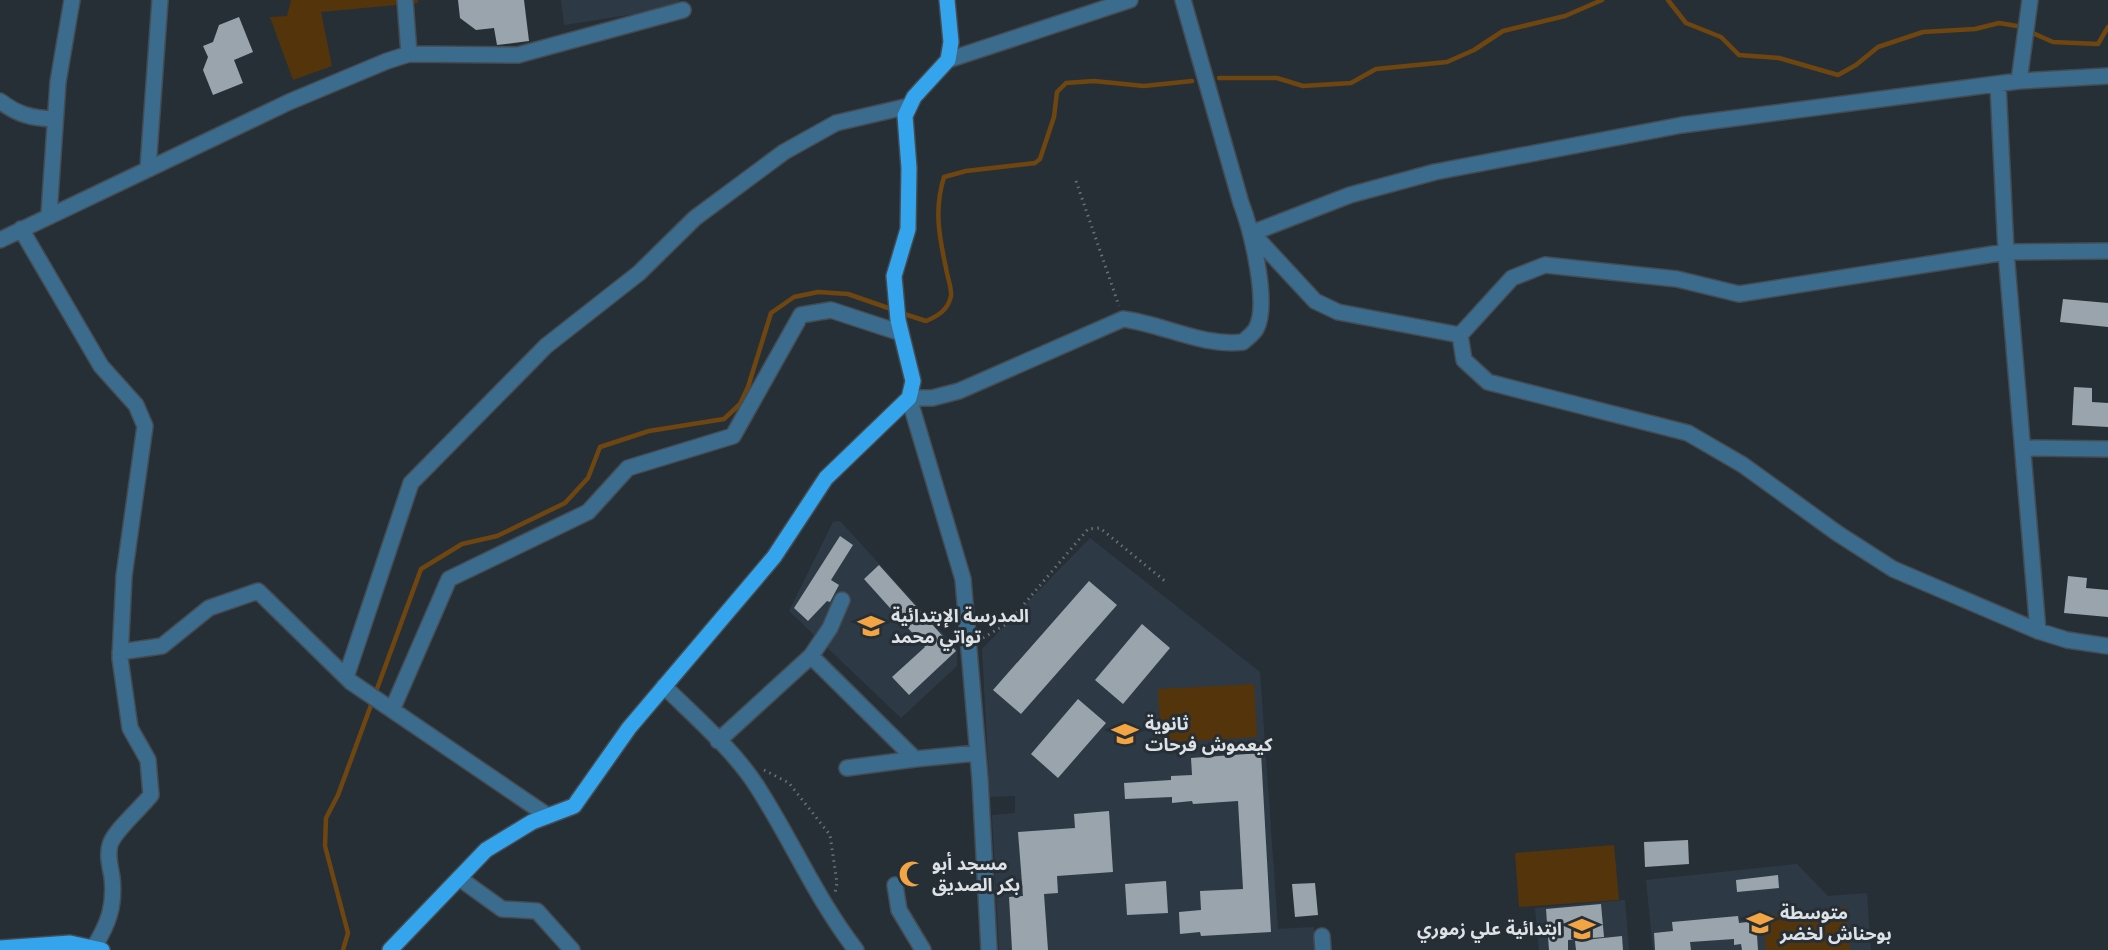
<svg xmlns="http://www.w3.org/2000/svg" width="2108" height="950" font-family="'Varela Round','Noto Sans Arabic',sans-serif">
<rect width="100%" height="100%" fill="#272f36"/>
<!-- built -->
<path fill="#2d3a45" d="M561,0h118l1,7 -116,18z
M840,521l117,128v17l-56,52 -112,-107 44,-89z
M1090,538l170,134 18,257 36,-2 1,23h-316l-7,-135 23,-2v-17l-25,1 -8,-148z
M1797,864l31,32 39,-3 4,57h-218l-7,-70z
M1625,900l4,50h-90l-4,-42z"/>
<!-- garden -->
<path fill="#54340a" d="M291,0h127v3l-97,9 11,54 -39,14 -23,-63 17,-1z
M1254,684l3,53 -96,6 -3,-54z
M1614,845l5,55 -100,7 -4,-54z
M1846,907l4,43h-84l-3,-34z"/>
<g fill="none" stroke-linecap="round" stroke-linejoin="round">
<!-- stream -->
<path stroke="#6f460f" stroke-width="4.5" d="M1668,0l18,23 35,14 18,18 40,3 59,17 18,-10 22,-18 45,-15 52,-3 24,-6 18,3 36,16 45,2 10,-17
M1219,78h58l26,8 48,-3 25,-14 71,-7 27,-12 29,-19 62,-15 37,-16
M901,313l25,8c12,-5 22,-11 25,-25 1,-8 -4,-20 -5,-28 -7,-32 -12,-59 -2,-91l22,-6 69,-8 5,-4 14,-42 3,-25 9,-9 28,-2 50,5 48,-5
M343,950l5,-17 -23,-87 1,-28 12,-23 83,-226 41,-25 35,-8 68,-33 23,-25 12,-31 49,-16 75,-12 16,-15 8,-17 23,-74 23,-16 24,-5 30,2 46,16"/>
</g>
<!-- building -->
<path fill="#9aa4ac" d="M458,0h66l5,41 -32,4 -3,-17 -18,2 -16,-12z
M239,17l14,35 -19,8 9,23 -30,12 -10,-25 5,-13 -5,-11 10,-4 6,-17z
M2063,299l45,4v24l-48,-5z
M2074,387l18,1v14l16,1v24l-36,-2z
M840,536l13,9 -22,35 8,5 -9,17 -3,-1 -19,20 -14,-13z
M879,565l77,86 -47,44 -17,-18 33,-30 -61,-68z
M2068,576l19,2 -1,10 22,2v27l-44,-4z
M1089,581l28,24 -96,109 -28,-24z
M1142,624l28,24 -47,56 -28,-24z
M1078,699l28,24 -48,55 -27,-24z
M1261,753l10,179 -70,4 -1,-4 -20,2 -1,-22 22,-2 -1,-19 43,-2 -5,-88 -45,3 -1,-3 -20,2v-6l-47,2 -1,-16 47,-3v-4l21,-1 -1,-17z
M1109,811l4,61 -56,4 1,17 -14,1 4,56h-36l-3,-53 14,-1 -5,-64 57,-4 -1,-14z
M1688,840l1,24 -44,3 -1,-25z
M1778,875l1,13 -42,4 -1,-12z
M1166,881l2,32 -41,2 -2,-31z
M1315,883l3,32 -23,2 -3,-33z
M1601,904l3,33 -36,3v10h-19l-3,-41z
M1738,916l1,7 17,-2 2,29h-16l-1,-6 -7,1v-6l-44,3 1,8h-36l-1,-17 19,-2 -1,-9z
M1622,936l1,14h-47l-1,-9z"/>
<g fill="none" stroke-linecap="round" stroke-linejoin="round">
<!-- minor casing -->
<g stroke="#444c52" stroke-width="18">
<path id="minor" d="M405,0l4,54
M948,60l182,-60
M2019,81l11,-81
M1998,84l8,168 32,379
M0,101c18,14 32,17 54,18
M148,168l12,-168
M49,214l9,-132 14,-82
M21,229l80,137 35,39 9,21 -21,150 -4,82 10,70 18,32 3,35c-10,13 -38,37 -41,50 -3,10 0,21 2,32 3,28 -3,46 -18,70
M1252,233l98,-38 85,-23 247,-47 337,-44 89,-5
M1252,233l63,68 23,11 122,23
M0,240l289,-138 98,-41 22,-7 109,1 165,-45
M1460,335l4,25 24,22 200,51 55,32 94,68 56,36 145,62 29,9 41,6
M1460,335l52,-57 33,-13 132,14 62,15 267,-42 102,-1
M2023,448l85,1
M120,652l42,-6 47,-38 49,-17 93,91 197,134
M811,656l19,-28 12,-28
M346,677l65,-194 135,-137 93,-73 56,-55 89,-66 52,-29 73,-17
M664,686c31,31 71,65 94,102 34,53 59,112 98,162
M392,710l57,-131 139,-67 40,-44 105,-32 68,-121 30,-5 70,23
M718,741l93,-85 104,103 62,-6
M847,768l68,-9
M459,878l43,31 35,2 35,39
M895,885l4,25 24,40
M1322,936l1,14
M989,950l-9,-171 -17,-200 -54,-181h23l27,-7 164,-72c40,5 80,28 120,23 4,-4 10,-8 13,-13 14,-25 -5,-100 -15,-126l-58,-203"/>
</g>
<!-- major casing -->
<g stroke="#444c52" stroke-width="18">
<path id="major" d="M0,948l70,-5 32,7
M390,950l96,-100 46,-28 42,-16 55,-78 145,-171 52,-79 83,-80 4,-17 -15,-61 -4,-44 14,-47 1,-61 -4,-52 9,-19 34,-37 3,-18 -4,-42"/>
</g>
<!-- path -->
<path stroke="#697076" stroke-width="3" stroke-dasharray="1.5 4.5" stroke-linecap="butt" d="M1076,181l43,125
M983,638l25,-15 80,-94 12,-1 66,54
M764,770l25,13 41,52 7,48 -2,10"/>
<!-- minor -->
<use href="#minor" stroke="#3b6b8d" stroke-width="15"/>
<!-- major -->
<use href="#major" stroke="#34a5ec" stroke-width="15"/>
</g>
<!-- icons -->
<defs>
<g id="school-bare" transform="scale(2.07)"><path d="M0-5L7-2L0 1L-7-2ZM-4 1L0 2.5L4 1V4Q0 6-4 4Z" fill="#f3a443" stroke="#272f36" stroke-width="2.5" paint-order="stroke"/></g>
<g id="mosque-bare" transform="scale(2.07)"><path d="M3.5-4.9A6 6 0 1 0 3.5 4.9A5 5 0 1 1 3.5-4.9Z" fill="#f3a443" stroke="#272f36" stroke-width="2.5" paint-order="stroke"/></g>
</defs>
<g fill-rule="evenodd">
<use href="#school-bare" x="871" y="626"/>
<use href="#school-bare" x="1125" y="734"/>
<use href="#mosque-bare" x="912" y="874"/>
<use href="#school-bare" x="1760" y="923"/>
<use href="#school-bare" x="1582" y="929"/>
</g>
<g text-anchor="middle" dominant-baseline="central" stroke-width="6" stroke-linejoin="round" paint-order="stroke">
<!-- poi labels -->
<g font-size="18" font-weight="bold" fill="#dde2e6" stroke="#272f36" text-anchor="start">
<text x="891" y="616">المدرسة الإبتدائية<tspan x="891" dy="21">تواتي محمد</tspan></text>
<text x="1145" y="724">ثانوية<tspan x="1145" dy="21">كيعموش فرحات</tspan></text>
<text x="932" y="864">مسجد أبو<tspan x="932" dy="21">بكر الصديق</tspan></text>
<text x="1780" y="913">متوسطة<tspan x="1780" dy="21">بوحناش لخضر</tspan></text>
<text x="1562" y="929" text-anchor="end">ابتدائية علي زموري</text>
</g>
</g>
</svg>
